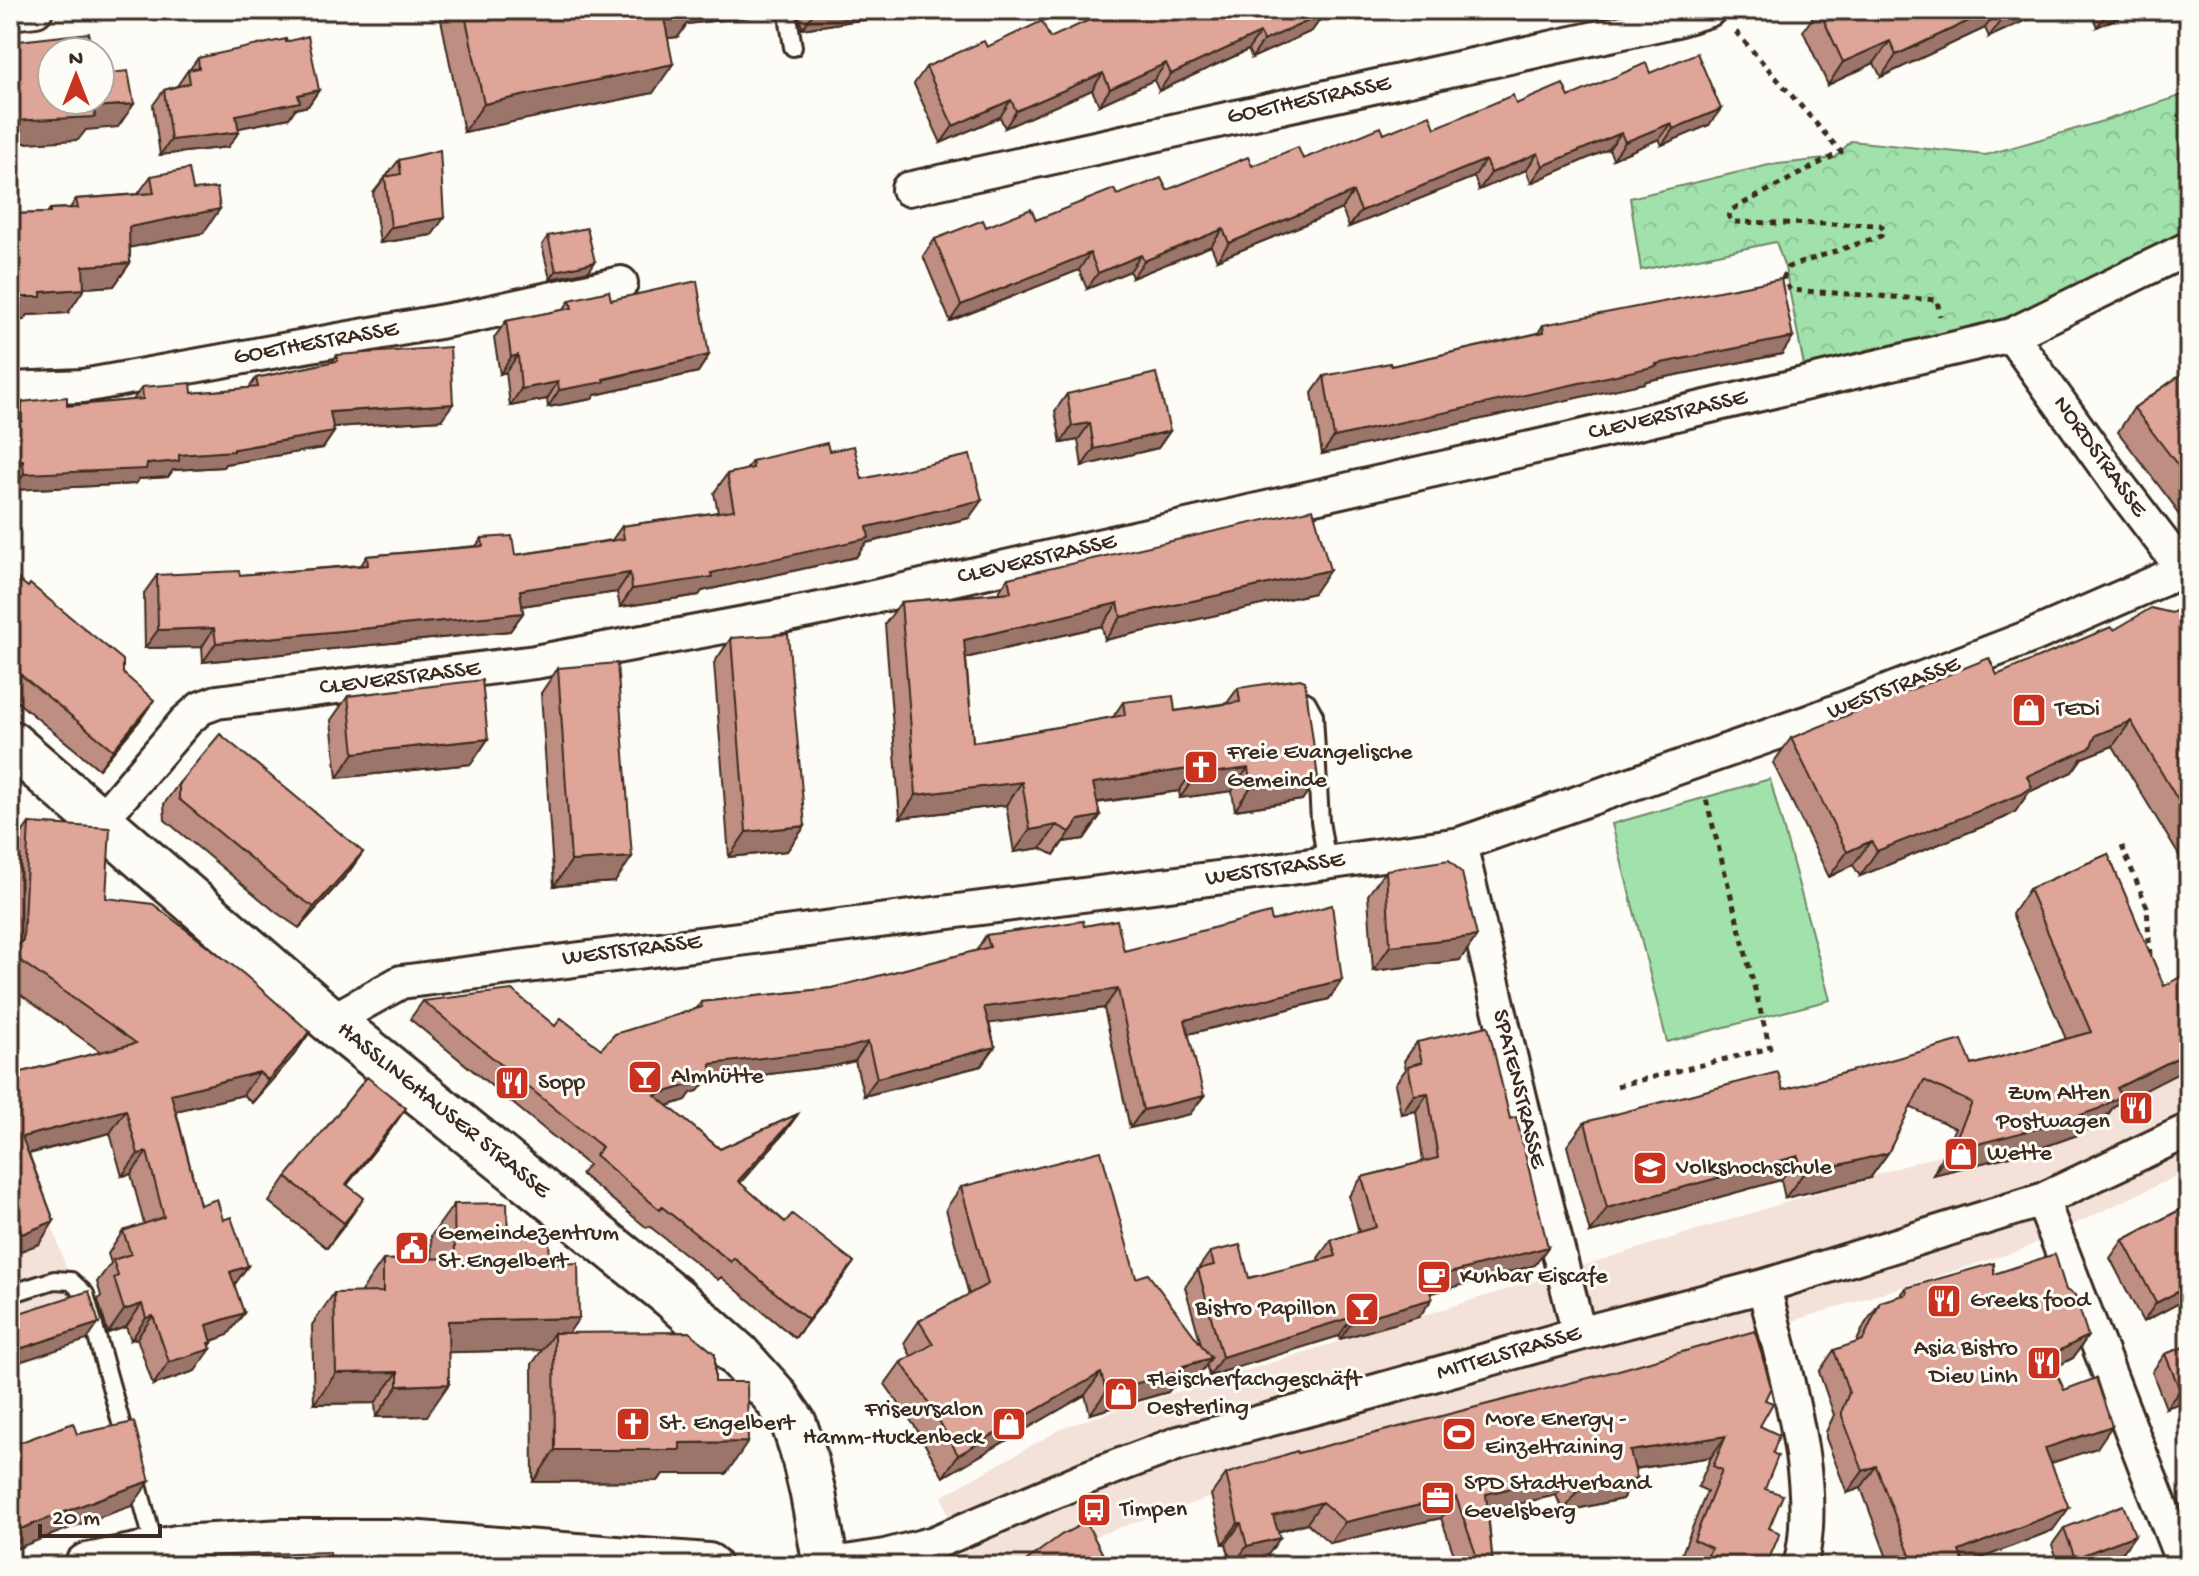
<svg xmlns="http://www.w3.org/2000/svg" width="2199" height="1576" font-family="'Gochi Hand',sans-serif">
<defs>
<pattern id="forest-crowns" width="20" height="18" patternUnits="userSpaceOnUse" patternTransform="scale(2)"><rect width="20" height="18" fill="#a1e2ac"/><path d="M2 6a3 3 0 1 1 6 0M12 15a3 3 0 1 1 6 0" fill="none" stroke="#8cc294"/></pattern>
</defs>
<rect width="100%" height="100%" fill="#fdfcf7"/>
<filter id="ink" filterUnits="userSpaceOnUse"><feTurbulence type="fractalNoise" baseFrequency=".0125" numOctaves="2"/><feDisplacementMap in="SourceGraphic" scale="16" xChannelSelector="R" yChannelSelector="G"/><feConvolveMatrix kernelMatrix="1 2 1 2 8 2 1 2 1" color-interpolation-filters="sRGB"/></filter>
<g filter="url(#ink)">
<!-- built -->
<path fill="#f4e2da" d="M2189,1064v106l-168,80 -305,95 -318,89 -392,132h-40l-24,-70 125,-70 1029,-320z
M10,1114l46,123 32,99 -78,23z"/>
<!-- forest -->
<path fill="url(#forest-crowns)" stroke="#6e8665" stroke-width="2" d="M2189,93v137l-185,93 -199,48 -20,-103 -9,-26 -135,28 -11,-72 139,-33 66,-7 16,-17 135,14 117,-34z"/>
<!-- park -->
<path fill="#a1e2ac" stroke="#6e8665" stroke-width="2" d="M1770,779l60,221 -163,42 -55,-218z"/>
<g fill="none" stroke-linecap="round" stroke-linejoin="round">
<!-- lane casing -->
<g stroke="#3b2a1e" stroke-width="22">
<path id="lane" d="M787,10l6,37
M1291,693l16,9 7,13 6,106 7,42
M10,1294l44,-14 17,1 14,13 42,150
M135,1474l21,78"/>
</g>
<!-- street casing -->
<g stroke="#3b2a1e" stroke-width="38">
<path id="street" d="M10,13l26,-3
M908,189l765,-168 36,-11
M2011,335l107,149 71,93
M10,389l73,-3 389,-70 149,-33
M101,820l85,-99 15,-13 16,-6 318,-40 290,-54 741,-168 445,-105 178,-87
M1460,844l63,266 56,224
M331,1021l70,-39 839,-107 220,-31 351,-123 221,-85 152,-66
M2042,1200l142,366
M1764,1286c19,82 58,199 36,280
M826,1565l59,-9 49,-13 152,-65 93,-35 165,-43 235,-66 185,-48 278,-86 147,-70"/>
</g>
<!-- secondary casing -->
<g stroke="#3b2a1e" stroke-width="50">
<path id="secondary" d="M10,743l321,278 342,276 65,58 36,40 20,29 8,24 11,46 13,72
M87,1566l90,-18 107,-6h110l314,24"/>
</g>
<!-- path -->
<path stroke="#3b2a1e" stroke-width="5" stroke-dasharray="6 6" stroke-linecap="butt" d="M1736,32l105,120 -110,58 -2,7 3,5 148,3 4,5 -3,6 -93,31 -5,12 7,11 147,10 3,16
M2122,846l25,61 3,49
M2176,1069l12,28
M1617,1086l153,-38 -65,-253"/>
<!-- lane -->
<use href="#lane" stroke="#fdfcf7" stroke-width="16"/>
<!-- street -->
<use href="#street" stroke="#fdfcf7" stroke-width="32"/>
<!-- secondary -->
<use href="#secondary" stroke="#fdfcf7" stroke-width="44"/>
</g>
<!-- wall -->
<path fill="#bf8e83" stroke="#3b2a1e" stroke-width="2" d="M439,10h340l-3,4 -89,10 -9,13 -10,1 -15,55 -189,39z
M799,10h74l-7,9 -64,10z
M1818,10h230l-59,27 -4,-9 -104,49 -7,-14 -46,22 -25,-54z
M2090,10h41l-2,3 -32,14z
M1324,14l-12,17 -60,27 -4,-8 -89,41 -5,-11 -55,25 -7,-15 -87,38 -5,-11 -59,26 -27,-59 12,-17 61,-20 63,-9z
M286,42l33,48 -11,16 -13,3 -6,9 -51,10 -10,19 -68,8 -7,-50 11,-15 13,-4 11,-16 2,-1 8,-11z
M1650,73l59,52 -47,20 -3,-6 -46,20 -4,-10 -78,34 -5,-13 -47,20 -5,-13 -125,50 -7,-18 -125,51 -6,-14 -79,32 -2,-7 -43,18 -8,-19 -129,51 -27,-65 12,-17 51,-12 50,-7 81,-25 50,-5 85,-24 51,-7 81,-25 51,-6 81,-24 53,-7z
M399,160l33,75 -52,8 -7,-50z
M151,176l52,57 -73,14v16l-16,23 -30,2 -16,25 -40,2 -4,5h-14v-106l37,-1 3,-4 20,-1 6,-9 62,-5z
M548,236l41,35 -39,8 -8,-34z
M570,300h41l98,55 -11,17 -103,23 -3,4 -44,8 -1,-8 -37,7 -4,-34 -6,2 -6,-36 12,-17 57,-11z
M1543,325l239,29 -136,27 -1,2 -323,71 -10,-61 12,-17 67,-10 147,-33z
M337,355l104,65 -108,7 1,5 -11,16 -98,16 -2,3 -50,3 -5,7 -29,2 -4,5 -122,6 -1,-14h-2v-56l12,-18 45,4 66,-6 9,-13 50,6 57,-5 7,-10 76,-16z
M2189,369v160l-15,-21 1,-1 -57,-75 16,-24z
M1067,394l103,37 -12,17 -76,18 -4,-26 -17,3 -6,-32z
M829,451l33,28 107,39 -103,25 -10,14 -154,34 -3,4 -79,12 -3,-15 -95,14 1,7 -13,18 -307,31 -1,-15 -57,1 -1,-55 13,-18h83l121,-10 6,-9 109,-10 6,-8 33,17 97,-15 10,-14 96,-14 -4,-19 13,-19 19,-4 6,-9z
M10,573l113,100 18,46 -42,50 -89,-73z
M1008,578l306,15 -209,47 -3,-14 -136,32 7,84 140,-25 10,-15 52,9 52,-8 11,-15 64,112 -67,10 -3,-19 -52,7 -1,-7 -82,12 3,13 -16,23 -21,3 -9,13 -13,-7 -27,4 -8,-47 -106,13 -15,-194 16,-22 97,-9z
M2189,603v269l-76,-126 -31,12 -10,14 -43,20 -14,20 -11,6 -144,58 -7,-11 -24,12 -56,-114 18,-25 206,-63 117,-45 58,-17z
M731,638l74,188 -18,25 -58,6 -15,-194z
M558,668l57,214 -61,4 -13,-193z
M348,696l140,43 -17,25 -134,14 -6,-58z
M179,783l184,69 -15,21 -49,55 -22,-15 -112,-93 -1,-16z
M29,823l77,75 204,134 -16,23 -42,48 -9,-8 -67,16 24,94 23,15 25,46 -14,19 10,28 -16,22 -16,6 -2,5 -15,25 -42,14 -16,-47 -6,2 -5,-13 -18,6 -10,-33 3,-4 -4,-14 14,-19 -3,-9 15,-23 21,-7 -13,-50 -9,2 -12,-43 -81,21 25,67 -15,23 -29,11v-180l91,-23 -91,-65v-79l3,-62z
M2108,854l6,252 -10,14 -24,14 -45,16 -102,25 22,-47 -45,-21 -22,46 -18,25 -85,20 -4,-18 -191,53 -23,-87 18,-24 198,-32 189,-25 94,-26 -54,-125 17,-25z
M1386,870l74,90 -87,11 -5,-76z
M1272,921l70,59 -13,19 -141,35 2,80 -60,14 -26,-120 -115,15 6,24 -14,19 -117,30 -9,-35 -21,5 -129,16 -7,9 -7,2 -5,7 -18,6 52,43 78,-35 -14,19 -44,50 45,39 69,40 -13,18 -46,58 -74,-61 -3,3 -69,-54 -2,2 -66,-54 7,-9 -178,-146 13,-18 132,25 46,23 96,-41 4,-6 131,-14 144,-37 10,-16 98,-9 40,25z
M1417,1042l93,77 38,128 -13,18 -104,28 1,6 -13,18 -79,22 -1,-3 -130,40 -3,-12 -10,16 -24,7 -4,5 -78,22 -5,-19 -142,82 -27,-49 -31,-44 16,-22 10,-6 -7,-13 15,-22 50,-26 -23,-86 15,-22 175,91 65,66 -16,-57 25,-35 39,26 70,-17 -1,-3 13,-18 28,-8 -10,-36 13,-19 61,-15 -7,-51 -15,3 -6,-30 11,-15 -2,-8z
M406,1108l-17,24 -42,53v37l-20,26 -58,-46 17,-25z
M454,1204l96,60 19,69 146,49 11,92h-63l-5,7 -125,1 -1,-118 10,-14 -94,2 -21,64 -51,1 -1,-14 -61,1 -2,-79 22,-32h26l23,-33 49,-1 -1,-23z
M2189,1205v93l-46,24 -33,-64 13,-18z
M1994,1274l72,16 22,46 -15,22 -19,10 10,22 33,58 -46,15 2,67 -91,36h-72l-29,-78 -14,5 -21,-55v-6l8,-17 -15,-43 15,-22 22,-7 9,-19 15,-22 20,-6 6,-8z
M2189,1345v76l-9,-18 -14,5 -14,-36 13,-18z
M1765,1400l-5,26 13,27 -8,36 4,39 -3,38h-77l-10,-5 28,-70 -9,-4 13,-30 -76,12 -13,30 -59,13 -7,-17 -68,16 5,55h-35l-17,-48 -111,25 -23,-20 -29,9 -13,27 -28,7h-5l-6,-22h-3l-12,-49 15,-21 72,-21z
M2064,1528l59,24 -36,14h-27l-8,-21z"/>
<!-- shaded-wall -->
<path fill="#9b746a" stroke="#3b2a1e" stroke-width="2" d="M686,10h93l-3,4 -89,10 -9,13 -35,4 20,-28z
M816,10h57l-7,9 -64,10z
M1992,10h6l-13,18 -104,49 15,-22z
M2014,10h34l-59,27 16,-23z
M2109,10h22l-2,3 -32,14z
M1324,14l-12,17 -60,27 11,-17z
M1260,33l-12,17 -89,41 12,-17z
M1890,41l-16,22 -46,22 15,-23z
M1166,63l-12,17 -55,25 11,-16z
M673,64l-20,29 -189,39 20,-28z
M1103,73l-11,17 -87,38 11,-17z
M319,90l-11,16 -13,3 -6,9 -64,13 11,-16 62,-20z
M1011,100l-11,17 -59,26 12,-17z
M134,104l-16,23 -32,3 -8,10 -68,4v-23l84,-14z
M1721,109l-12,16 -47,20 11,-16z
M1671,123l-12,16 -46,20 12,-17z
M239,132l-11,15 -68,8 11,-15z
M1621,133l-12,16 -78,34 12,-17z
M1538,153l-12,17 -47,20 12,-17z
M1485,160l-11,17 -125,50 12,-16z
M1353,192l-11,17 -125,51 12,-17z
M220,209l-17,24 -90,18 16,-24z
M444,218l-12,17 -52,8 11,-16z
M1223,229l-12,17 -79,32 12,-17z
M1090,253l-11,17 -129,51 11,-16z
M1141,255l-11,16 -43,18 11,-16z
M595,262l-6,9 -39,8 6,-8z
M130,263l-16,23 -47,3 16,-23z
M84,289l-16,24 -40,2 -4,5h-14v-22l1,-1 30,-5z
M1793,337l-11,17 -136,27 -1,2 -323,71 12,-17 322,-73z
M518,355l-12,17 -6,2 11,-17z
M709,355l-11,17 -103,23 -3,4 -44,8 11,-17z
M558,382l-11,17 -37,7 11,-17z
M453,404l-12,16 -122,8 11,-16z
M1090,423l-12,17 -17,3 11,-17z
M1170,431l-12,17 -76,18 12,-17z
M334,432l-11,16 -98,16 -2,3 -50,3 -5,7 -29,2 -4,5 -122,6 11,-16 123,-10 32,-9 55,-6z
M10,460h13l-11,16h-2z
M982,500l-13,18 -103,25 -10,14 -154,34 -3,4 -79,12 12,-18 79,-16 156,-46z
M1330,570l-16,23 -209,47 16,-23z
M630,573l-13,19 -110,16 13,-18z
M1118,603l-16,23 -154,36 16,-22z
M523,613l-13,18 -307,31 13,-19z
M214,628l-12,19 -57,1 13,-18z
M154,700l-13,19 -42,50 14,-19z
M2131,721l-18,25 -31,12 -10,14 -43,20 -14,20 -11,6 -144,58 17,-25 150,-75 69,-41z
M488,739l-17,25 -134,14 17,-25z
M1195,768l-16,23 -102,14 16,-22z
M1248,768l-16,23 -52,7 16,-23z
M1318,778l-16,22 -67,10 16,-23z
M1022,782l-16,23 -106,13 16,-23z
M1100,816l-16,23 -21,3 -9,13 25,-35z
M1057,825l-16,23 -27,4 16,-22z
M805,826l-18,25 -58,6 17,-25z
M1871,841l-18,24 -24,12 18,-25z
M363,852l-15,21 -49,55 15,-21z
M632,857l-17,25 -61,4 17,-25z
M1477,936l-17,24 -87,11 17,-25z
M1342,980l-13,19 -157,39 13,-18z
M1118,989l-14,19 -133,18 13,-19z
M310,1032l-16,23 -42,48 16,-23z
M868,1042l-13,19 -21,5 -129,16 -7,9 -7,2 -5,7 -44,14 13,-19 42,-19 14,-12z
M995,1047l-14,19 -117,30 13,-18z
M2189,1052v16l-75,38 -10,14 -24,14 -45,16 -102,25 17,-24 167,-63z
M259,1072l-16,23 -88,21 16,-22z
M1428,1093l-12,18 -15,3 13,-19z
M1204,1096l-14,18 -60,14 13,-18z
M406,1108l-17,24 -60,76 17,-24z
M126,1110l-16,23 -100,25 12,-21z
M798,1114l-14,19 -59,67 13,-19z
M147,1152l-16,22 -9,2 16,-22z
M1888,1153l-18,25 -85,20 18,-24z
M1798,1156l-17,24 -191,53 17,-25z
M364,1198l-17,24 -20,26 17,-25z
M54,1221l-15,23 -29,11v-4l12,-17z
M1548,1247l-13,18 -121,33 13,-19z
M854,1262l-13,18 -46,58 13,-18z
M248,1266l-16,22 -2,-16z
M2189,1286v12l-46,24 13,-19z
M1432,1299l-13,18 -79,22 13,-18z
M142,1304l-16,23 -18,6 16,-23z
M244,1313l-16,22 -37,13 16,-23z
M153,1316l-16,22 -6,2 15,-22z
M1352,1317l-13,19 -130,40 13,-19z
M579,1318l-22,32 -3,-17 -12,17 -117,3 23,-32z
M99,1323l-12,17 -77,25v-13z
M2088,1336l-15,22 -39,20 15,-22z
M209,1343h3l-5,7 4,-1 -16,22 -42,14 16,-23z
M1211,1358l-15,22 -24,7 -4,5 -78,22 16,-22z
M398,1372l-23,31 -61,1 22,-31z
M1101,1373l-16,22 -142,82 15,-22z
M449,1384l-22,32 -51,1 22,-31z
M2189,1386v5l-9,12 -14,5 14,-18z
M2112,1426l-15,22 -67,22 15,-22z
M1726,1436l-15,21 -96,15 15,-21z
M748,1442l-22,32h-63l-5,7 -125,1 22,-32 125,-7z
M1876,1466l-15,22 -14,5 16,-22z
M1571,1474l-15,21 -84,20 14,-21z
M1637,1478l-15,21 -59,13 15,-21z
M150,1481l-18,25 -49,17 -73,28v-18l91,-35z
M1456,1497l-15,21 -111,25 15,-21z
M1322,1502l-15,21 -49,14 15,-21z
M2069,1508l-16,22 -91,36h-14l11,-15z
M1238,1523h3l-15,21h-3z
M2135,1535l-12,17 -36,14h-17l5,-8z
M1280,1538l-15,21 -32,7 14,-20z"/>
<!-- building -->
<path fill="#dea598" stroke="#3b2a1e" stroke-width="2" d="M464,10h222l-23,3 10,51 -189,40z
M1111,10h211l2,4 -61,27 -3,-8 -89,41 -5,-11 -56,26 -7,-16 -87,38 -5,-11 -58,26 -27,-59 58,-26 3,6 55,-26 8,17z
M1819,10h173l-96,45 -6,-14 -47,21z
M2003,10h11l-9,4z
M89,33l1,19h-38v48h48v-26l28,-3 6,33 -40,3 1,10 -85,4v-79z
M308,36l11,54 -21,5 2,7 -64,13 3,17 -68,8 -7,-50 26,-7 -2,-13 11,-2 -1,-10 88,-19v3z
M1697,53l24,56 -48,20 -2,-6 -46,19 -4,-9 -78,33 -5,-13 -47,20 -6,-13 -124,51 -8,-19 -124,51 -6,-14 -79,32 -3,-6 -43,18 -8,-20 -129,52 -26,-66 48,-19 3,7 45,-18 5,11 78,-31 3,6 44,-17 6,12 81,-33 4,9 46,-19 5,12 78,-32 3,7 46,-19 5,13 78,-33 3,9 47,-20 6,13 77,-34 4,10z
M440,150l4,68 -53,9 -6,-50 16,-3 -2,-14z
M189,169l4,21 24,-2 3,21 -91,18 1,36 -47,3 1,23 -43,3v5h-30l-1,-4v-79l40,-1v-4l28,-1 -2,-9 78,-6 -3,-17z
M587,228l8,34 -39,9 -8,-35z
M1781,279l12,58 -137,27 1,2 -323,71 -10,-61 66,-13 1,3 153,-34 -1,-7z
M697,281l12,74 -106,24 1,3 -45,8 -1,-8 -37,7 -3,-34 -7,2 -5,-36 66,-13 -2,-8 39,-9 2,9z
M450,347l3,57 -123,8 4,20 -100,17v2l-55,4v6l-32,3 -1,5 -122,5 -1,-14h-13v-40l12,1v-19l45,-5v9l76,-7 -1,-12 49,-4 1,10 66,-6 -2,-9 81,-17v-6z
M2189,369v111l-55,-72z
M1156,373l14,58 -76,18 -4,-26 -18,3 -5,-32z
M827,443l2,8 25,-5 8,33 108,-24 12,45 -115,27 2,11 -158,35 1,4 -80,12 -2,-16 -110,17 3,23 -307,30 -2,-15 -56,2 -1,-55 82,-4 1,4 128,-10 -1,-9 116,-10 -1,-8 30,-2 3,19 109,-16 -2,-13 112,-16 -7,-36 26,-6 -1,-7z
M1313,509l17,61 -209,47 -3,-14 -154,37 9,102 152,-27 -2,-13 50,-6 2,15 65,-9 -2,-14 62,-9 5,2 13,97 -67,9 -3,-19 -52,7 -1,-7 -102,15 7,33 -21,4 -9,12 -13,-7 -27,5 -8,-48 -106,13 -15,-193 110,-10 -3,-14z
M10,573l18,14 2,-3 93,76v13l31,27 -41,50 -103,-84z
M2189,603v216l-58,-98 -35,14 -6,13 -63,28 5,11 -10,7 -145,57 -6,-10 -24,11 -56,-114 198,-80 8,17 114,-48 3,3 37,-22 21,5z
M788,634l17,192 -59,6 -15,-194z
M617,663l15,194 -61,4 -13,-193z
M482,680l6,59 -134,14 -6,-57z
M220,734l143,118 -49,55 -23,-15 -112,-93v-16z
M29,823l81,5 -4,70 47,6 92,71 65,57 -42,48 -9,-8 -88,22 29,111 17,-6 6,21 8,-3 17,49 -18,6 14,41 -37,12 5,18h-3l2,6 -42,13 -16,-46 -7,2 -4,-14 -18,6 -10,-32 4,-2 -5,-16 18,-6 -8,-23 41,-14 -17,-65 -9,2 -12,-44 -104,27 32,84 -32,13 -10,-27h-2v-132l126,-32 -125,-89 12,-14z
M2108,854l56,132 25,-14v80l-72,36 4,8 -23,13 -46,16 -102,26 22,-48 -48,-23 -36,73 -85,21 -5,-18 -191,52 -22,-86 193,-50 5,18 179,-50 10,25 119,-33 -62,-143z
M1449,860l13,13 15,63 -87,10 -4,-76z
M1332,905l10,75 -157,40 19,76 -61,14 -25,-121 -134,18 11,40 -118,31 -9,-36 -21,6 -136,16v8l-14,4 2,6 -44,13 65,54 78,-35 -60,67 47,41 7,-8 62,48 -46,58 -74,-62 -3,4 -69,-55 -2,3 -65,-55 7,-8 -179,-146 89,-11 43,36 6,-8 40,31 14,-15 87,-27 -1,-5 131,-14 158,-41 -4,-12 97,-14 1,5 33,-6 7,31 146,-38 2,8z
M1488,1026l22,93 6,-2 32,130 -121,32 5,20 -79,22 -1,-4 -130,40 -24,-88 16,-4 -4,-13 30,-7 9,33 87,-22 -5,-16 45,-13 -14,-50 76,-19 -10,-65 -14,2 -6,-29 14,-4 -5,-20z
M367,1077l39,31 -60,76 18,14 -20,25 -58,-46z
M1101,1151l35,127 12,-4 63,84 -28,8 1,4 -78,22 -5,-19 -143,82 -27,-49 -30,-44 32,-18 -14,-23 69,-37 -27,-97z
M507,1203l1,34h41l1,27 28,-1 1,55 -131,3 1,63 -51,2v-14l-62,1 -2,-80 49,-1v-32l72,-2 -1,-54z
M2189,1205v81l-33,17 -33,-63z
M2055,1254l11,36 9,5 13,41 -39,20 15,34 32,-12 16,48 -67,22 24,60 -110,43 5,12 -8,3h-42l-38,-100 -13,5 -21,-55v-6l7,-17 -15,-43 29,-10 17,-38 27,-8 -1,-6 88,-25v11z
M89,1291l10,32 -89,29v-36z
M1755,1331l16,56 -6,13 8,3 -13,23 19,9 -6,18 5,3 -13,33 18,6 -14,33 11,5 -14,33h-63l8,-18 -17,-8 28,-70 -9,-4 13,-30 -96,15 7,27 -59,13 -7,-17 -85,20 7,72h-13l-24,-69 -111,25 -23,-20 -49,14 7,22 -33,8 -6,-23h-3l-12,-49 71,-23 1,2 314,-81z
M689,1332l26,22v28h32l1,60 -68,1v7h-125l-1,-117z
M2189,1345v41l-9,4 -15,-36z
M134,1422l16,59 -49,17 -91,35v-87l63,-23 4,11z
M2123,1505l12,30 -60,23 -11,-30z
M1086,1522l23,44h-90l42,-31z
M330,1552l1,14h-171v-4l32,-6z"/>
</g>
<!-- icons -->
<defs>
<g id="shop-square" transform="scale(1.8)"><rect x="-9" y="-9" width="18" height="18" rx="4" fill="#c8321e" stroke="#fdfcf7"/><path d="M-5-2.5h2.3a2.7 3.5 0 0 1 5.4 0H5L5.5 6h-11ZM-1.5-2.5h3a1.5 2.3 0 0 0-3 0Z" fill="#fff"/></g>
<g id="church-square" transform="scale(1.8)"><rect x="-9" y="-9" width="18" height="18" rx="4" fill="#c8321e" stroke="#fdfcf7"/><path d="M-1.2-6h2.4v3.5h3.3v2.4h-3.3V6h-2.4V-.1h-3.3v-2.4h3.3Z" fill="#fff"/></g>
<g id="bar-square" transform="scale(1.8)"><rect x="-9" y="-9" width="18" height="18" rx="4" fill="#c8321e" stroke="#fdfcf7"/><path d="M-6-5H6L.8 .8V4.5H3.5V6h-7V4.5H-.8V.8Z" fill="#fff"/></g>
<g id="restaurant-square" transform="scale(1.8)"><rect x="-9" y="-9" width="18" height="18" rx="4" fill="#c8321e" stroke="#fdfcf7"/><path d="M-5-6h1v4h1v-4h1v4h1v-4h1v5L-1.5 .5V6h-2V.5L-5-1ZM5-6V6H3V1.5H1.5Q1.5-4 5-6Z" fill="#fff"/></g>
<g id="university-square" transform="scale(1.8)"><rect x="-9" y="-9" width="18" height="18" rx="4" fill="#c8321e" stroke="#fdfcf7"/><path d="M0-5L7-2L0 1L-7-2ZM-4 1L0 2.5L4 1V4Q0 6-4 4Z" fill="#fff"/></g>
<g id="civic-square" transform="scale(1.8)"><rect x="-9" y="-9" width="18" height="18" rx="4" fill="#c8321e" stroke="#fdfcf7"/><path d="M-.6-6.5H3V-4.5H.6V-3L4-1V1h2V6H-6V1h2V-1L-.6-3ZM-1.2 2.5V6h2.4V2.5Z" fill="#fff"/></g>
<g id="cafe-square" transform="scale(1.8)"><rect x="-9" y="-9" width="18" height="18" rx="4" fill="#c8321e" stroke="#fdfcf7"/><path d="M-5.5-4.5H6V0H3Q3 3.5 0 3.5H-2.5Q-5.5 3.5-5.5 0ZM3-3.2v2h1.7v-2ZM-6 4.5H4V6H-6Z" fill="#fff"/></g>
<g id="stadium-square" transform="scale(1.8)"><rect x="-9" y="-9" width="18" height="18" rx="4" fill="#c8321e" stroke="#fdfcf7"/><path d="M0-5a6.5 5 0 1 0 0 10a6.5 5 0 1 0 0-10ZM-3.5-1.8h7v3.6h-7Z" fill="#fff"/></g>
<g id="office-square" transform="scale(1.8)"><rect x="-9" y="-9" width="18" height="18" rx="4" fill="#c8321e" stroke="#fdfcf7"/><path d="M-6-3h4V-5.5h4V-3h4V5H-6ZM-1-4.5V-3h2v-1.5ZM-6 0V1H6V0Z" fill="#fff"/></g>
<g id="bus-square" transform="scale(1.8)"><rect x="-9" y="-9" width="18" height="18" rx="4" fill="#c8321e" stroke="#fdfcf7"/><path d="M-5-6H5V4H4V6H2V4H-2V6H-4V4H-5ZM-3.5-4V0h7V-4ZM-3.5 1.2v1.5H-2V1.2ZM2 1.2v1.5H3.5V1.2Z" fill="#fff"/></g>
</defs>
<g fill-rule="evenodd">
<use href="#shop-square" x="2029" y="710"/>
<use href="#church-square" x="1201" y="767"/>
<use href="#bar-square" x="645" y="1077"/>
<use href="#restaurant-square" x="512" y="1083"/>
<use href="#restaurant-square" x="2136" y="1108"/>
<use href="#shop-square" x="1961" y="1154"/>
<use href="#university-square" x="1650" y="1168"/>
<use href="#civic-square" x="412" y="1248"/>
<use href="#cafe-square" x="1434" y="1277"/>
<use href="#restaurant-square" x="1944" y="1301"/>
<use href="#bar-square" x="1362" y="1309"/>
<use href="#restaurant-square" x="2044" y="1363"/>
<use href="#shop-square" x="1121" y="1394"/>
<use href="#church-square" x="633" y="1424"/>
<use href="#shop-square" x="1009" y="1424"/>
<use href="#stadium-square" x="1459" y="1434"/>
<use href="#office-square" x="1438" y="1498"/>
<use href="#bus-square" x="1094" y="1510"/>
</g>
<g text-anchor="middle" dominant-baseline="central" stroke-width="6" stroke-linejoin="round" paint-order="stroke">
<!-- street labels -->
<g font-size="24" fill="#3b2a1e" stroke="#fdfcf7">
<text transform="translate(1309 101) rotate(-12)">GOETHESTRASSE</text>
<text transform="translate(316 344) rotate(-10)">GOETHESTRASSE</text>
<text transform="translate(1668 416) rotate(-13)">CLEVERSTRASSE</text>
<text transform="translate(2099 457) rotate(54)">NORDSTRASSE</text>
<text transform="translate(1037 560) rotate(-13)">CLEVERSTRASSE</text>
<text transform="translate(400 679) rotate(-7)">CLEVERSTRASSE</text>
<text transform="translate(1894 689) rotate(-21)">WESTSTRASSE</text>
<text transform="translate(1275 870) rotate(-8)">WESTSTRASSE</text>
<text transform="translate(632 951) rotate(-7)">WESTSTRASSE</text>
<text transform="translate(1518 1089) rotate(76)">SPATENSTRASSE</text>
<text transform="translate(443 1111) rotate(39)">HASSLINGHAUSER STRASSE</text>
<text transform="translate(1509 1354) rotate(-16)">MITTELSTRASSE</text>
</g>
<!-- poi labels -->
<g font-size="24" fill="#3b2a1e" stroke="#fdfcf7" text-anchor="start">
<text x="2055" y="710">TEDi</text>
<text x="1227" y="753">Freie Evangelische<tspan x="1227" dy="28">Gemeinde</tspan></text>
<text x="671" y="1077">Almhütte</text>
<text x="538" y="1083">Sopp</text>
<text x="2110" y="1094" text-anchor="end">Zum Alten<tspan x="2110" dy="28">Postwagen</tspan></text>
<text x="1987" y="1154">Wette</text>
<text x="1676" y="1168">Volkshochschule</text>
<text x="438" y="1234">Gemeindezentrum<tspan x="438" dy="28">St.Engelbert</tspan></text>
<text x="1460" y="1277">Kuhbar Eiscafe</text>
<text x="1970" y="1301">Greeks food</text>
<text x="1336" y="1309" text-anchor="end">Bistro Papillon</text>
<text x="2018" y="1349" text-anchor="end">Asia Bistro<tspan x="2018" dy="28">Dieu Linh</tspan></text>
<text x="1147" y="1380">Fleischerfachgeschäft<tspan x="1147" dy="28">Oesterling</tspan></text>
<text x="983" y="1410" text-anchor="end">Friseursalon<tspan x="983" dy="28">Hamm-Huckenbeck</tspan></text>
<text x="1485" y="1420">More Energy -<tspan x="1485" dy="28">Einzeltraining</tspan></text>
<text x="659" y="1424">St. Engelbert</text>
<text x="1464" y="1484">SPD Stadtverband<tspan x="1464" dy="28">Gevelsberg</tspan></text>
<text x="1120" y="1510">Timpen</text>
</g>
</g>
<!-- margin -->
<rect width="2199" height="1576" fill="none" stroke="#fdfcf7" stroke-width="40"/>
<rect x="20" y="20" width="2159" height="1536" fill="none" stroke="#3b2a1e" stroke-width="3" filter="url(#ink)"/>
<!-- north arrow -->
<g transform="translate(76 76)"><circle r="38" fill="#fdfcf7" stroke="#afa8a0" stroke-width="2"/>
<path d="M0-6L14 30L0 20L-14 30Z" fill="#c8321e"/>
<text y="-12" font-size="22" font-weight="bold" text-anchor="middle" fill="#3b2a1e">N</text>
</g>
<!-- scale -->
<path d="M40 1524v12h120v-12" fill="none" stroke="#3b2a1e" stroke-width="4"/>
<text x="52" y="1524" font-size="24" fill="#3b2a1e" stroke="#fdfcf7" stroke-width="6" paint-order="stroke">20 m</text>
</svg>
